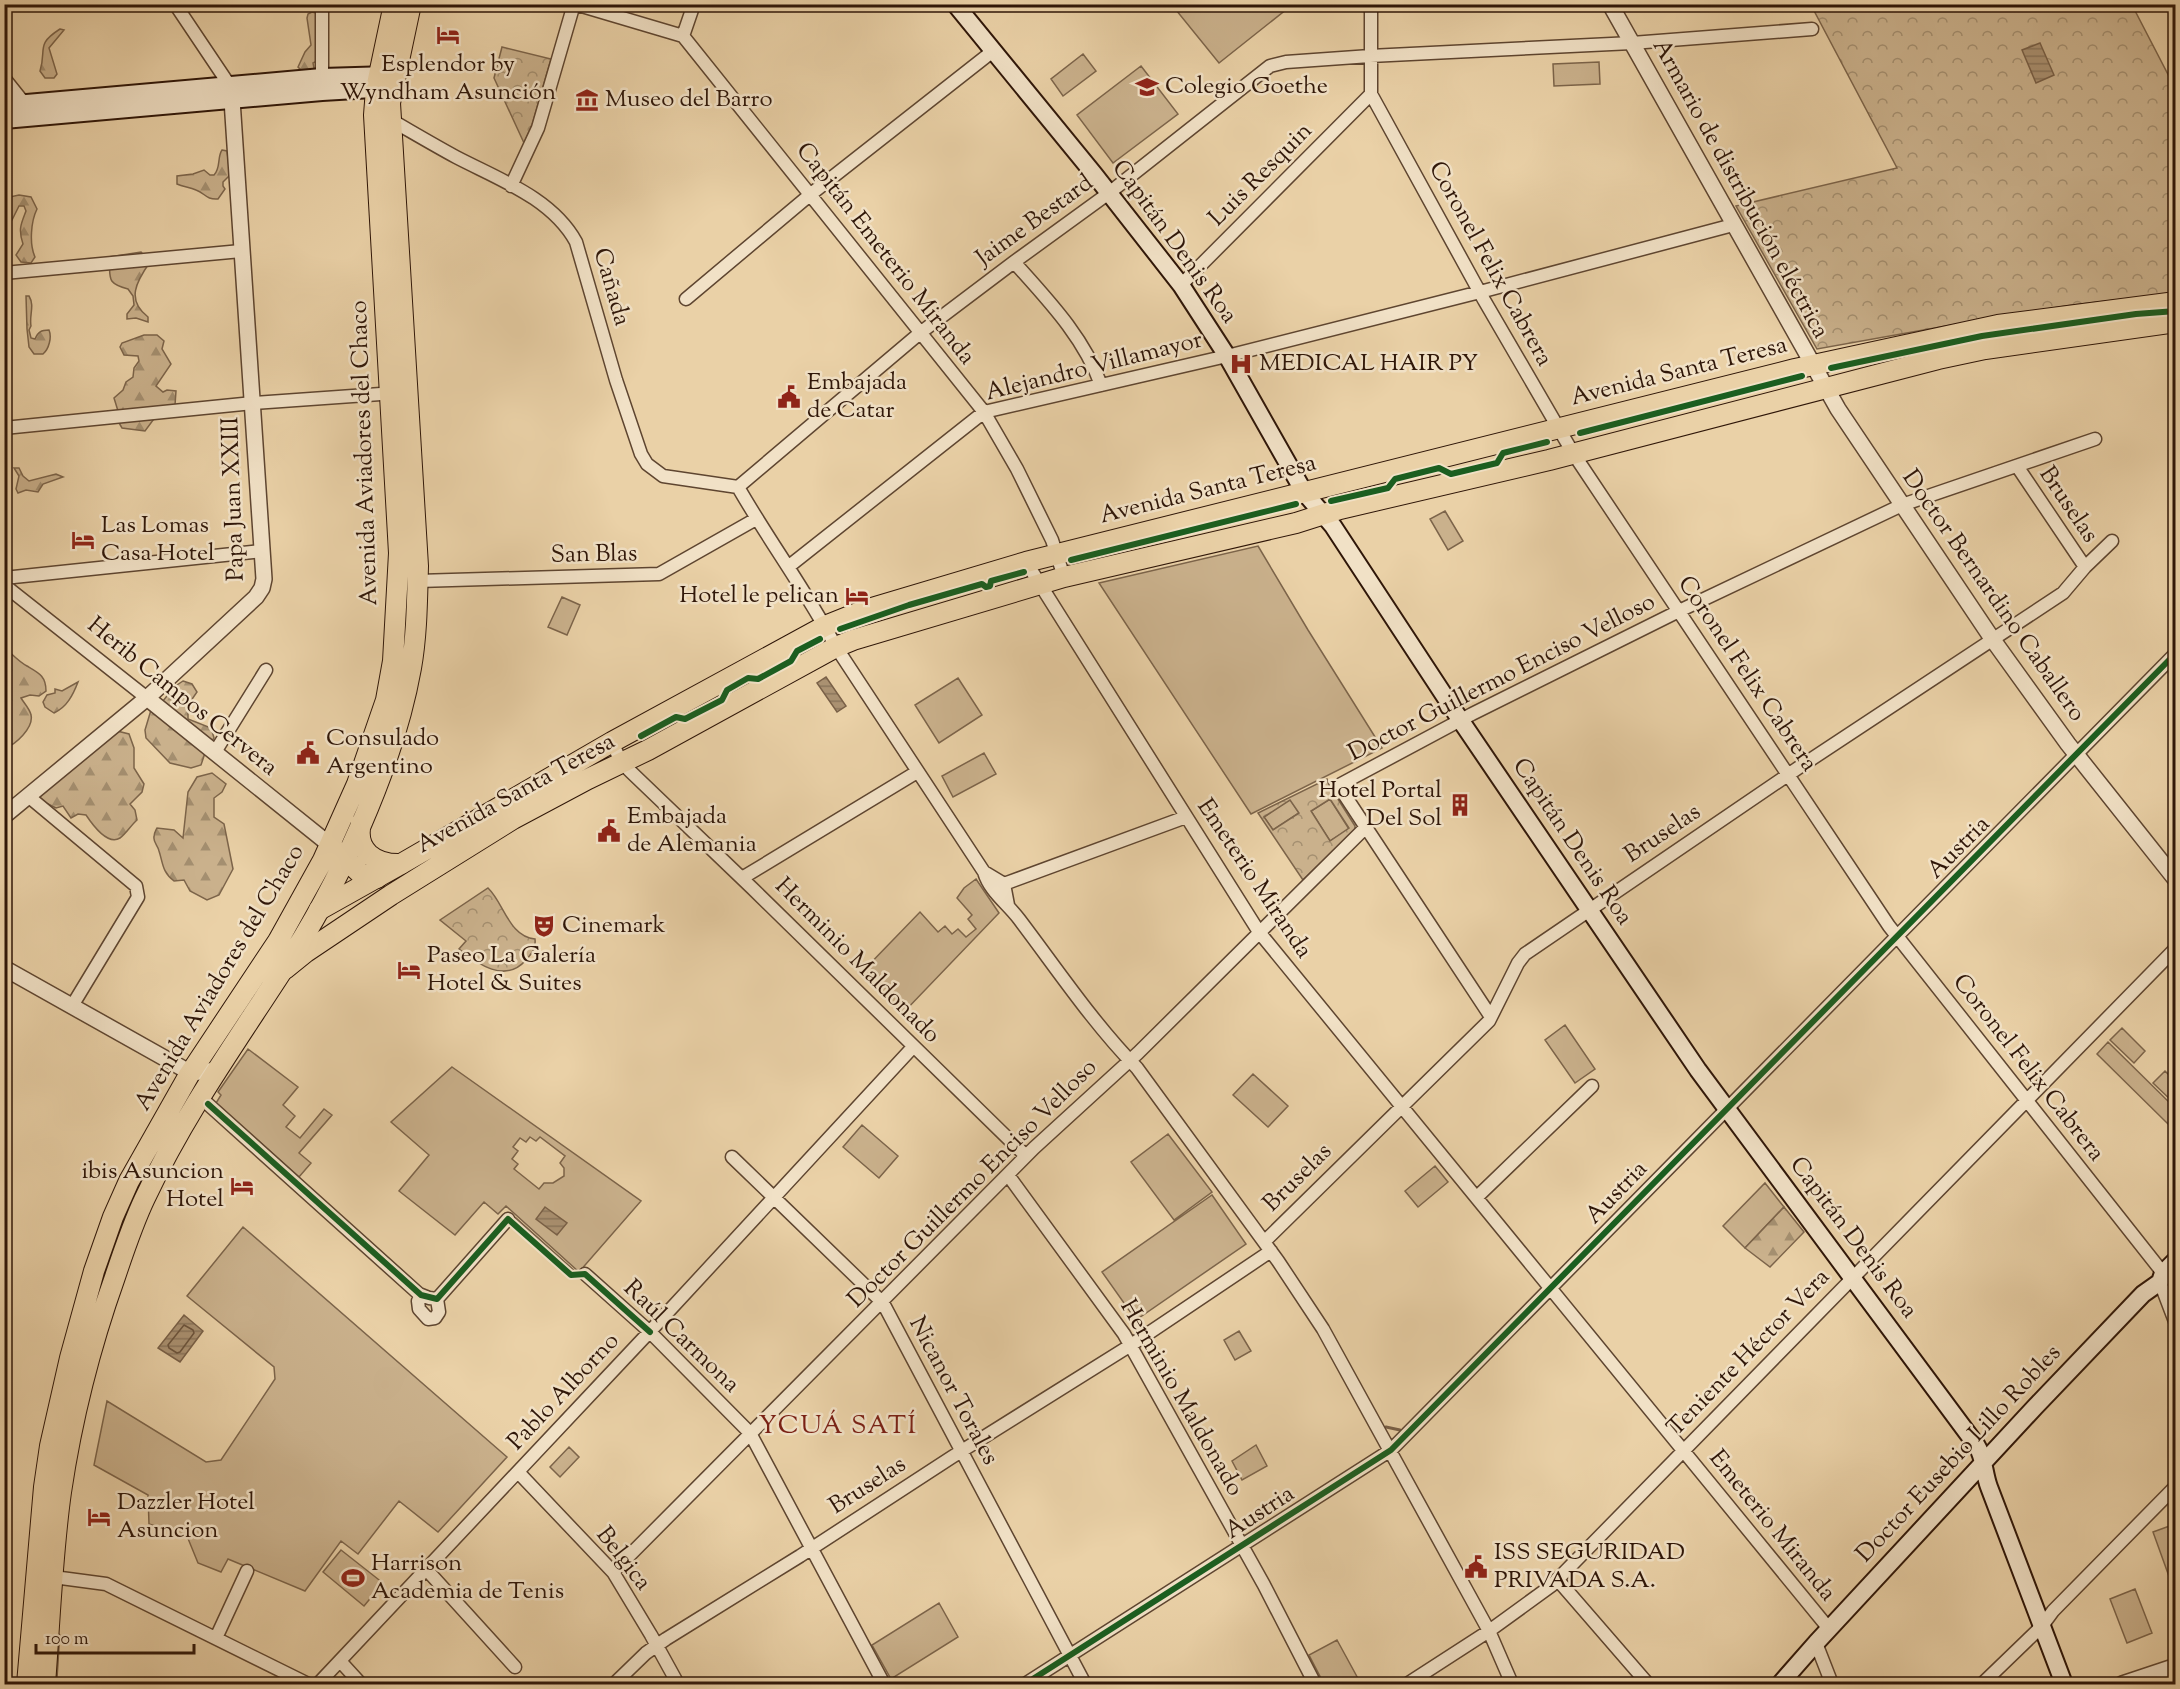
<svg xmlns="http://www.w3.org/2000/svg" width="2180" height="1689" font-family="'Sorts Mill Goudy',serif">
<defs>
<pattern id="forest-firs" width="22" height="20" patternUnits="userSpaceOnUse" patternTransform="scale(1.5)"><rect width="22" height="20" fill="#cab18c"/><path d="M5 1l3.5 6h-7zM16 11l3.5 6h-7z" fill="#a48f70"/></pattern>
<pattern id="park-crowns" width="20" height="18" patternUnits="userSpaceOnUse" patternTransform="scale(1.5)"><rect width="20" height="18" fill="#cab18c"/><path d="M2 6a3 3 0 1 1 6 0M12 15a3 3 0 1 1 6 0" fill="none" stroke="#a48f70"/></pattern>
<pattern id="water-rules" width="6" height="5" patternUnits="userSpaceOnUse" patternTransform="scale(1.5)"><rect width="6" height="5" fill="#aa9171"/><path d="M0 2.5h6" fill="none" stroke="#8b755b"/></pattern>
</defs>
<rect width="100%" height="100%" fill="#ead1a7"/>
<filter id="stains"><feTurbulence type="fractalNoise" baseFrequency=".00333" numOctaves="4"/><feColorMatrix values="0 0 0 0 .2 0 0 0 0 .09 0 0 0 0 .02 0 0 0 .5 -.17"/></filter>
<radialGradient id="worn" r=".72"><stop offset=".6" stop-color="#630" stop-opacity="0"/><stop offset="1" stop-color="#630" stop-opacity=".3"/></radialGradient>
<!-- green -->
<path fill="#cab18c" stroke="#7c644a" stroke-width="1.5" fill-rule="evenodd" d="M1172,5h120l-73,58z
M1083,54l13,17 -33,25 -12,-17z
M1599,62l1,22 -46,2 -1,-22z
M1141,66l37,48 -65,49 -36,-48z
M1445,511l18,30 -15,9 -18,-31z
M1258,546l50,84 74,118 -131,66 -152,-231z
M562,597l18,8 -13,30 -19,-8z
M958,678l24,37 -43,28 -24,-38z
M984,753l12,21 -43,23 -11,-21z
M1290,799l9,14 -26,17 -9,-13z
M1330,799l19,30 -19,12 -19,-30z
M976,879l23,34 -96,100 -41,-41 58,-60 18,20 7,-6 7,8 6,-5 8,8 10,-8 -8,-10 4,-4 -15,-17 7,-10z
M1565,1025l30,44 -20,14 -30,-43z
M2122,1028l23,23 -11,12 -24,-23z
M2108,1042l67,66v8l-7,8 -71,-70z
M248,1049l50,38 -15,18 12,11 -9,11 14,11 24,-29 8,6 -33,38 12,10 -12,14 -83,-74 5,-8 -3,-3z
M452,1067l189,134 -62,71 -73,-66 -8,8 -14,-12 -29,33 -56,-44 30,-36 -38,-33zM530,1137l6,4 4,-4 25,19 -5,7 4,5v8l-11,7h-9l-5,6 -25,-20 4,-5 -6,-5 6,-8 -5,-4 7,-9 6,4z
M2165,1071l10,10v23l-22,-21z
M1253,1074l35,32 -20,21 -35,-32z
M862,1125l36,31 -19,22 -36,-31z
M1168,1134l44,58 -38,28 -43,-58z
M1435,1166l13,16 -30,25 -13,-16z
M1765,1183l19,24 -39,41 -22,-22z
M1212,1195l34,49 -110,76 -34,-48z
M243,1227l264,230 -69,75 -39,-31 -41,53 -17,-13 -36,50 -77,-32 -7,13 -23,-9 -11,-27 -38,-12 -1,-29 -54,-30 13,-64 99,61 15,-2 54,-81 -1,-12 -87,-71z
M1239,1331l12,20 -16,9 -11,-20z
M1256,1445l11,21 -25,14 -10,-19z
M569,1447l10,10 -19,20 -10,-10z
M2175,1524h1l-1,69 -22,-61z
M341,1550l42,33 -19,23 -41,-34z
M2135,1589l17,44 -25,10 -17,-44z
M939,1603l19,34 -67,42 -19,-34z
M1337,1640l24,44h-37l-15,-29z"/>
<!-- forest -->
<path fill="url(#forest-firs)" stroke="#7c644a" stroke-width="1.5" d="M312,12l4,1 1,48 -4,2 1,5 -2,4 -10,-1 -4,-4 7,-15 6,-7 -4,-27 1,-4z
M60,29l4,1 -15,18 8,26 -3,4h-9l-5,-7c7,-22 -5,-26 20,-42z
M222,150l5,1 3,24 -7,7v4l2,3 -7,10c-12,1 -13,-6 -22,-9 -7,-3 -13,-3 -19,-6v-8l16,-2 11,-4 6,5h4c7,-7 3,-18 8,-25z
M19,195l12,2 6,12c-6,12 -8,35 -2,48l-4,6 -10,-1 -5,-7 7,-11c-5,-15 -2,-20 3,-33l-2,-5h-5l-7,14 -7,5v-27z
M141,252l9,10c-14,20 -24,38 -2,55v5l-12,-4 -9,1v-5l7,-9 -1,-9 -5,-7c-23,-6 -17,-11 -19,-32z
M26,296h3c6,10 0,19 2,30l-2,4 2,8 4,1c3,-7 6,-9 14,-9 3,7 0,19 -6,24h-9l-5,-7 -2,-18z
M144,335h13l7,6 -2,8 9,15 -15,22 7,6 4,-2 9,1 -1,14 -16,7 -14,19 -23,-3 -7,-12 3,-5 -4,-13 9,-8 3,-8 7,-5 1,-9 5,-7 -1,-5 -14,-1 -4,-8 2,-4z
M14,468h5l4,8 6,5 27,-7 7,3 -20,7 -5,8 -12,-2 -8,3 -2,-4 3,-13z
M5,648c7,6 14,14 22,18 12,7 19,10 19,25l-7,5 -9,-1 -9,3c3,5 9,11 10,17 3,13 -16,30 -26,33z
M183,681l9,3 5,8 -9,13v14l23,9 3,10 -8,12 -5,15 -10,3 -21,-5 -24,-25 -1,-8 6,-20 12,-9 11,-14z
M78,682c-5,13 -11,25 -24,31l-9,-6 -2,-5 4,-7 8,-2v-4l7,2z
M109,729l20,5 5,14v20l10,16 -2,8 -12,12 5,6 2,10c-5,4 -12,15 -17,18 -13,8 -28,-14 -34,-23l-8,-1 -7,4 -8,-12 -7,2 -16,-8 1,-10z
M212,773l14,11 -4,8 -8,6v19l10,7 9,45 -14,26 -12,5 -17,-9 -6,-11 -10,1c-12,-9 -11,-18 -15,-30 -1,-5 -6,-9 -5,-14 0,-4 1,-5 3,-9l17,2 9,8 5,-46 9,-15z
M1784,1207l20,25 -34,35 -25,-19z"/>
<!-- park -->
<path fill="url(#park-crowns)" stroke="#7c644a" stroke-width="1.5" fill-rule="evenodd" d="M1811,5h321l43,83v205l-103,12 -70,11 -185,33 -81,-143 161,-38z
M502,47l49,12 -19,66 -8,18 -30,-65z
M1327,779l2,6 26,41v3l-52,51 -45,-67zM1330,799l19,29 -19,13 -19,-30zM1290,800l9,13 -26,17 -9,-13z
M488,888c16,15 21,49 47,51 1,10 -3,14 -9,21 -21,24 -48,4 -67,-11l7,-8 -26,-21z"/>
<!-- water -->
<path fill="url(#water-rules)" stroke="#796047" stroke-width="1.5" d="M2040,43l14,32 -18,8 -14,-33z
M826,677l20,29 -9,6 -20,-29z
M545,1207l22,16 -10,12 -21,-16z
M184,1315l19,16 -23,31 -22,-14z"/>
<g fill="none" stroke-linecap="round" stroke-linejoin="round">
<!-- shore -->
<path stroke="#6c543c" stroke-width="1.5" d="M184,1325l9,5 1,3 -14,19 -3,1 -8,-5 -1,-3z"/>
<!-- stream -->
<path stroke="#796047" stroke-width="3" d="M515,1218l62,56
M1386,1427l14,3
M56,1682l3,-47"/>
<!-- minor casing -->
<g stroke="#5e4530" stroke-width="15">
<path id="minor" d="M175,4l55,82 1,5
M575,4l108,32
M1371,4v90l113,206 89,153 316,473 274,347
M683,36l301,376 33,57 35,71 12,37
M683,36l11,-32
M4,78l24,30
M322,85v-81
M391,120c21,12 43,25 65,37 42,22 96,41 120,85l40,138 25,74 6,10 16,12 75,11
M511,186l27,-58 36,-124
M1014,262c33,37 70,75 87,123
M4,273l237,-22
M1181,285l190,-191
M686,299l125,-105 182,-143
M4,428l249,-25 142,-10
M2017,466l68,101
M738,487l182,-154 94,-71 95,-69 161,-127 16,-4 84,-6 262,-13 180,-14
M738,487c31,54 69,105 98,160l148,225 20,12 4,21
M1026,562l233,370 571,698
M788,567l196,-155 243,-56 253,-64 253,-67
M4,578l258,-27
M418,581l241,-7 97,-55
M4,585l143,113
M612,742l9,20 10,10 121,116 274,268
M215,752l51,-82
M28,796l108,90 2,11 -66,109
M984,872c6,20 23,31 35,47 38,50 74,104 118,149l141,193 45,68 166,302 23,53
M742,878l175,-106
M1004,884l182,-67
M1491,1017l-151,-229 1,-4 131,-70 207,-103 223,-106 193,-66
M200,1097l219,197 10,4 8,1 71,-80
M732,1157l151,146 202,381
M1008,1175l116,159 140,251 51,99
M1477,1197l115,-111
M1264,1242l225,-221 29,-58 7,-9 273,-186 265,-175 22,-26 27,-26
M585,1274l65,58 100,101 134,251
M2160,1282l16,42
M421,1295l-3,6 1,8 9,10 7,-1 4,-6 -2,-13
M518,1472l95,100 38,63 27,49
M426,1569l89,98
M613,1572l421,-424 104,-95 228,-226
M46,1576l60,8 202,100
M1557,1579l91,105
M216,1638l31,-67
M1816,1643l16,41
M340,1661l21,23
M318,1684l337,-358 258,-279
M614,1684l32,-31 20,-14 134,-83 152,-99 179,-112 140,-94
M1025,1684l366,-234 785,-797
M1407,1684l82,-53 62,-45 625,-638
M1982,1684l60,-58 11,-15 123,-125"/>
</g>
<!-- tertiary casing -->
<g stroke="#5e4530" stroke-width="18">
<path id="tertiary" d="M1610,4l228,405 155,231 75,104 108,136
M147,698l183,147
M4,816l143,-118 109,-101 6,-9 2,-9 -32,-479
M4,968l187,105 26,-3
M2122,1684l54,-18"/>
</g>
<!-- secondary casing -->
<g stroke="#2f1608" stroke-width="20">
<path id="secondary" d="M955,4l139,170 87,111 46,71 77,136 29,34 128,195 237,349 279,376c7,11 7,28 12,41l75,197
M4,105l318,-28 67,-2
M4,120l318,-28 67,-4
M1780,1684l36,-41 219,-236 108,-113 17,-12 3,-9 13,-13"/>
</g>
<!-- primary casing -->
<g stroke="#2f1608" stroke-width="22">
<path id="primary" d="M319,910l82,-46 211,-122 213,-116 40,-16 161,-48 769,-193 203,-44 178,-23
M285,969l21,-17 85,-57 122,-76 75,-40 60,-29 188,-103 17,-7 211,-63 232,-54 44,-14 209,-49 389,-101 47,-10 191,-27"/>
</g>
<!-- trunk casing -->
<g stroke="#2f1608" stroke-width="22">
<path id="trunk" d="M361,823c-7,28 15,42 40,41
M337,851l24,23 16,4
M27,1684l17,-197 6,-41 20,-88 24,-87 19,-54 16,-36 60,-106 89,-134 45,-81 34,-76 29,-84 7,-39 6,-108 -25,-438 2,-26 18,-85
M45,1684c5,-64 7,-128 16,-192 11,-74 29,-145 54,-215 9,-27 18,-54 30,-79 38,-81 89,-153 137,-227 56,-84 111,-203 129,-303 6,-34 6,-68 7,-102l-28,-463 21,-99"/>
</g>
<!-- minor -->
<use href="#minor" stroke="#f1e1c6" stroke-width="12"/>
<!-- tertiary -->
<use href="#tertiary" stroke="#f1e1c6" stroke-width="15"/>
<!-- secondary -->
<use href="#secondary" stroke="#f1e1c6" stroke-width="16"/>
<!-- primary -->
<use href="#primary" stroke="#ead1a7" stroke-width="20"/>
<!-- trunk -->
<use href="#trunk" stroke="#ead1a7" stroke-width="20"/>
<!-- cycleway casing -->
<g stroke="#f1e1c6" stroke-width="10">
<path id="cycleway" d="M1831,368l151,-32 154,-22 40,-3
M1580,433l222,-57
M1331,501l57,-13 7,-9 44,-11 12,6 46,-11 6,-10 44,-11
M1071,560l225,-56
M840,629l69,-24 73,-21 4,3 4,-1 1,-5 33,-9
M641,736l35,-19 9,2 37,-19 5,-10 21,-12 10,1 33,-18 6,-10 23,-12
M208,1104l213,191 16,4 71,-80 63,56 14,-1 65,58
M1025,1684l366,-234 785,-797"/>
</g>
<!-- cycleway -->
<use href="#cycleway" stroke="#1b5e20" stroke-width="6"/>
</g>
<!-- icons -->
<defs>
<g id="hotel-bare" transform="scale(1.8)"><path d="M-6-4.5h1.5V1H6V5H4.5V3h-9V5H-6ZM-4 0a1.8 1.8 0 1 1 3.6 0ZM.5 0V-2.5h3Q6-2.5 6 0Z" fill="#8f2418" stroke="#f1e1c6" stroke-width="2.5" paint-order="stroke"/></g>
<g id="school-bare" transform="scale(1.8)"><path d="M0-5L7-2L0 1L-7-2ZM-4 1L0 2.5L4 1V4Q0 6-4 4Z" fill="#8f2418" stroke="#f1e1c6" stroke-width="2.5" paint-order="stroke"/></g>
<g id="museum-bare" transform="scale(1.8)"><path d="M0-6L6-3V-2H-6V-3ZM-5-1h2V3h-2ZM-1-1h2V3h-2ZM3-1h2V3H3ZM-6 4H6V6H-6Z" fill="#8f2418" stroke="#f1e1c6" stroke-width="2.5" paint-order="stroke"/></g>
<g id="hospital-bare" transform="scale(1.8)"><path d="M-5-5h3v3.5h4V-5h3V5h-3V1.5h-4V5h-3Z" fill="#8f2418" stroke="#f1e1c6" stroke-width="2.5" paint-order="stroke"/></g>
<g id="civic-bare" transform="scale(1.8)"><path d="M-.6-6.5H3V-4.5H.6V-3L4-1V1h2V6H-6V1h2V-1L-.6-3ZM-1.2 2.5V6h2.4V2.5Z" fill="#8f2418" stroke="#f1e1c6" stroke-width="2.5" paint-order="stroke"/></g>
<g id="building-bare" transform="scale(1.8)"><path d="M-4-6H4V6H1V3H-1V6H-4ZM-2.5-4.3h1.7v1.8h-1.7ZM.8-4.3h1.7v1.8H.8ZM-2.5-1h1.7V.8h-1.7ZM.8-1h1.7V.8H.8Z" fill="#8f2418" stroke="#f1e1c6" stroke-width="2.5" paint-order="stroke"/></g>
<g id="theatre-bare" transform="scale(1.8)"><path d="M-5-5.5Q0-4 5-5.5V0Q5 5 0 6Q-5 5-5 0ZM-3.3-2.5H-1v1.5H-3.3ZM1-2.5H3.3v1.5H1ZM-2.8 1Q0 5.5 2.8 1Z" fill="#8f2418" stroke="#f1e1c6" stroke-width="2.5" paint-order="stroke"/></g>
<g id="stadium-bare" transform="scale(1.8)"><path d="M0-5a6.5 5 0 1 0 0 10a6.5 5 0 1 0 0-10ZM-3.5-1.8h7v3.6h-7Z" fill="#8f2418" stroke="#f1e1c6" stroke-width="2.5" paint-order="stroke"/></g>
</defs>
<g fill-rule="evenodd">
<use href="#hotel-bare" x="448" y="35"/>
<use href="#school-bare" x="1147" y="87"/>
<use href="#museum-bare" x="587" y="100"/>
<use href="#hospital-bare" x="1241" y="364"/>
<use href="#civic-bare" x="789" y="397"/>
<use href="#hotel-bare" x="83" y="540"/>
<use href="#hotel-bare" x="857" y="596"/>
<use href="#civic-bare" x="308" y="753"/>
<use href="#building-bare" x="1460" y="805"/>
<use href="#civic-bare" x="609" y="831"/>
<use href="#theatre-bare" x="544" y="926"/>
<use href="#hotel-bare" x="409" y="970"/>
<use href="#hotel-bare" x="242" y="1186"/>
<use href="#hotel-bare" x="99" y="1517"/>
<use href="#civic-bare" x="1476" y="1567"/>
<use href="#stadium-bare" x="353" y="1578"/>
</g>
<g text-anchor="middle" dominant-baseline="central" stroke-width="5" stroke-linejoin="round" paint-order="stroke">
<!-- poi labels -->
<g font-size="24" fill="#2f1608" stroke="#f1e1c6" text-anchor="start">
<text x="448" y="65" text-anchor="middle">Esplendor by<tspan x="448" dy="28">Wyndham Asunción</tspan></text>
<text x="1165" y="87">Colegio Goethe</text>
<text x="605" y="100">Museo del Barro</text>
<text x="1259" y="364">MEDICAL HAIR PY</text>
<text x="807" y="383">Embajada<tspan x="807" dy="28">de Catar</tspan></text>
<text x="101" y="526">Las Lomas<tspan x="101" dy="28">Casa Hotel</tspan></text>
<text x="839" y="596" text-anchor="end">Hotel le pelican</text>
<text x="326" y="739">Consulado<tspan x="326" dy="28">Argentino</tspan></text>
<text x="1442" y="791" text-anchor="end">Hotel Portal<tspan x="1442" dy="28">Del Sol</tspan></text>
<text x="627" y="817">Embajada<tspan x="627" dy="28">de Alemania</tspan></text>
<text x="562" y="926">Cinemark</text>
<text x="427" y="956">Paseo La Galería<tspan x="427" dy="28">Hotel &amp; Suites</tspan></text>
<text x="224" y="1172" text-anchor="end">ibis Asuncion<tspan x="224" dy="28">Hotel</tspan></text>
<text x="117" y="1503">Dazzler Hotel<tspan x="117" dy="28">Asuncion</tspan></text>
<text x="1494" y="1553">ISS SEGURIDAD<tspan x="1494" dy="28">PRIVADA S.A.</tspan></text>
<text x="371" y="1564">Harrison<tspan x="371" dy="28">Academia de Tenis</tspan></text>
</g>
<!-- street labels -->
<g font-size="24" fill="#2f1608" stroke="#f1e1c6">
<text transform="translate(1261 175) rotate(-45)">Luis Resquin</text>
<text transform="translate(1740 189) rotate(61)">Armario de distribución eléctrica</text>
<text transform="translate(1035 221) rotate(-36)">Jaime Bestard</text>
<text transform="translate(1174 242) rotate(54)">Capitán Denis Roa</text>
<text transform="translate(885 254) rotate(52)">Capitán Emeterio Miranda</text>
<text transform="translate(1490 264) rotate(61)">Coronel Felix Cabrera</text>
<text transform="translate(611 287) rotate(74)">Cañada</text>
<text transform="translate(1094 367) rotate(-14)">Alejandro Villamayor</text>
<text transform="translate(1679 372) rotate(-14)">Avenida Santa Teresa</text>
<text transform="translate(365 453) rotate(-92)">Avenida Aviadores del Chaco</text>
<text transform="translate(1208 490) rotate(-14)">Avenida Santa Teresa</text>
<text transform="translate(234 499) rotate(-92)">Papa Juan XXIII</text>
<text transform="translate(2068 505) rotate(56)">Bruselas</text>
<text transform="translate(594 555) rotate(-1)">San Blas</text>
<text transform="translate(1993 596) rotate(55)">Doctor Bernardino Caballero</text>
<text transform="translate(1747 674) rotate(56)">Coronel Felix Cabrera</text>
<text transform="translate(1502 678) rotate(-27)">Doctor Guillermo Enciso Velloso</text>
<text transform="translate(182 697) rotate(39)">Herib Campos Cervera</text>
<text transform="translate(516 794) rotate(-29)">Avenida Santa Teresa</text>
<text transform="translate(1663 834) rotate(-34)">Bruselas</text>
<text transform="translate(1572 842) rotate(56)">Capitán Denis Roa</text>
<text transform="translate(1959 848) rotate(-45)">Austria</text>
<text transform="translate(1254 879) rotate(56)">Emeterio Miranda</text>
<text transform="translate(857 961) rotate(45)">Herminio Maldonado</text>
<text transform="translate(220 978) rotate(-59)">Avenida Aviadores del Chaco</text>
<text transform="translate(2028 1068) rotate(52)">Coronel Felix Cabrera</text>
<text transform="translate(1298 1178) rotate(-45)">Bruselas</text>
<text transform="translate(973 1184) rotate(-45)">Doctor Guillermo Enciso Velloso</text>
<text transform="translate(1617 1193) rotate(-46)">Austria</text>
<text transform="translate(1853 1238) rotate(53)">Capitán Denis Roa</text>
<text transform="translate(681 1337) rotate(44)">Raúl Carmona</text>
<text transform="translate(1749 1353) rotate(-46)">Teniente Héctor Vera</text>
<text transform="translate(953 1391) rotate(62)">Nicanor Torales</text>
<text transform="translate(564 1392) rotate(-47)">Pablo Alborno</text>
<text transform="translate(1181 1398) rotate(60)">Herminio Maldonado</text>
<text transform="translate(1959 1454) rotate(-47)">Doctor Eusebio Lillo Robles</text>
<text transform="translate(868 1486) rotate(-33)">Bruselas</text>
<text transform="translate(1260 1513) rotate(-33)">Austria</text>
<text transform="translate(1772 1526) rotate(51)">Emeterio Miranda</text>
<text transform="translate(623 1559) rotate(52)">Belgica</text>
</g>
<!-- neighbourhood labels -->
<g font-size="26" letter-spacing="1.5" fill="#7a1f14" stroke="#f1e1c6">
<text x="838" y="1426">YCUÁ SATÍ</text>
</g>
</g>
<!-- margin -->
<rect width="2180" height="1689" fill="none" stroke="#ead1a7" stroke-width="24"/>
<rect x="6" y="6" width="2168" height="1677" fill="none" stroke="#2f1608" stroke-width="3"/>
<rect x="12" y="12" width="2156" height="1665" fill="none" stroke="#2f1608" stroke-width="1.5"/>
<!-- scale -->
<path d="M36 1644v9h158v-9" fill="none" stroke="#2f1608" stroke-width="3"/>
<text x="45" y="1644" font-size="18" fill="#2f1608" stroke="#f1e1c6" stroke-width="4.5" paint-order="stroke">100 m</text>
<rect width="100%" height="100%" filter="url(#stains)"/>
<rect width="100%" height="100%" fill="url(#worn)"/>
</svg>
